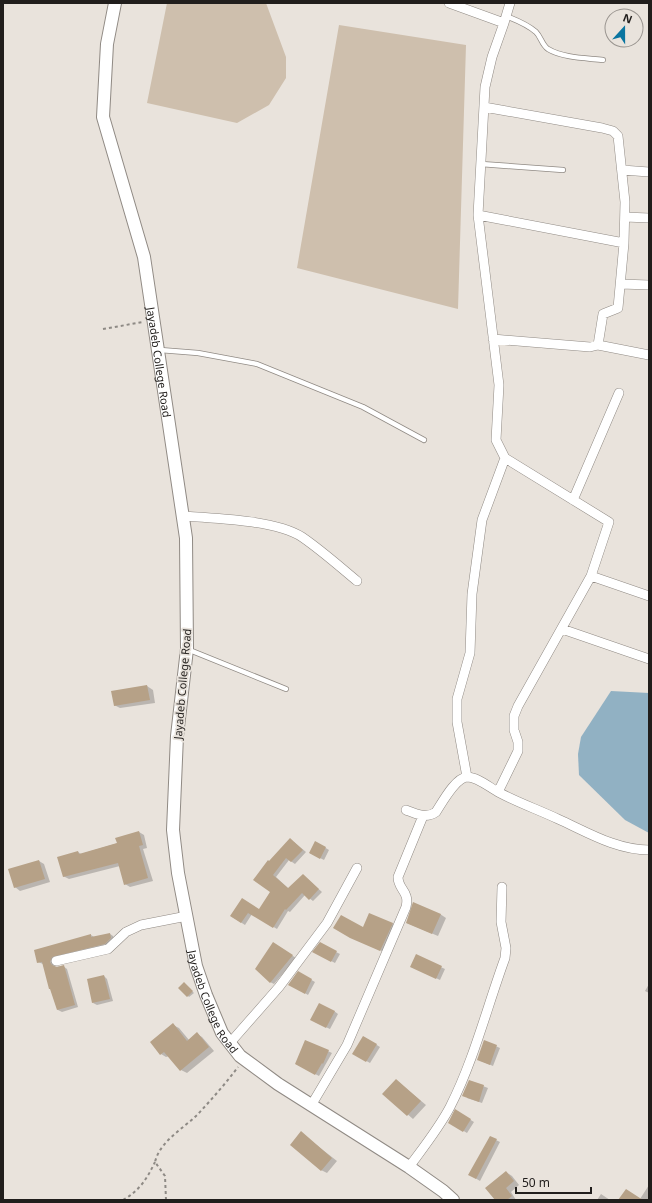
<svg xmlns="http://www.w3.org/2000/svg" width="652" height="1203" font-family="'Noto Sans',sans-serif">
<rect width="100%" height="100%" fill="#e9e3dc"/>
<!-- garden -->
<path fill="#cebfad" d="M167,3h99l20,54v21l-17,27 -32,18 -90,-20z
M339,25l127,20 -8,264 -161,-41z"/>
<!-- water -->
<path fill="#91b1c3" d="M611,691l38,2v140l-24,-13 -46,-45 -1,-21 3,-17z"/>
<!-- shadow -->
<path fill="#0003" d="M147,686l6,4 2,13 -35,5 -6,-3z
M139,832l5,3 3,13 -4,1 10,32 -23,6 -5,-3 -5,-18 -51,13 -6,-3 15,-24 3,2 37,-11z
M294,842l12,10 -11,12 -6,-4 -13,17 13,12 14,-14 19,17 -9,9 -8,-6 -15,17 -2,-1 -11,18 -25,-15 -7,11 -14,-9 29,-6 11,-19 -1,-29z
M316,842l13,8 -5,10 -14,-7z
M39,861l5,3 6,18 -30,9 -5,-4z
M440,914l6,4 -8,18 -31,-13z
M392,923l5,3 -11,27 -29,-13 6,-11z
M110,934l3,2 1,4 -5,5 -54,14 -2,6 2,2 8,-1 4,3 11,38 -16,5 -4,-2 -15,-46 -5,-2 53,-27 3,2z
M274,944l22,14 -22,26 -4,-2z
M320,944l20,10 -5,9 -21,-11z
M416,956l29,13 -5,11 -25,-12z
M299,973l16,9 -7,13 -18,-11z
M104,976l3,3 6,22 -16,4 -4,-2z
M185,984l9,9 -5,4 -1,-1z
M649,984v9l-4,-2z
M334,1011l4,3 -8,15 -15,-7z
M173,1025l6,3 10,12 8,-6 5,3 12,14 -27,22 -6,-3 -12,-14 -3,1 -5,-3z
M364,1037l16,10 -10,16 -16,-9z
M306,1041l26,12 -13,23 -23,-12z
M484,1041l16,7 -7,18 -12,-5z
M396,1080l30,25 -13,14 -29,-25z
M470,1081l18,7 -6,15 -15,-5z
M456,1111l18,11 -7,11 -18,-11z
M301,1133l36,28 -10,12 -6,-3z
M490,1137l10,5 -20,39 -10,-6z
M506,1172l6,4 7,9 -8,7 5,8h-20z
M649,1185v15h-30l21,-1z
M601,1194l9,6h-13z"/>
<!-- building -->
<path fill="#b6a187" d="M147,685l3,15 -36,6 -3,-15z
M139,831l4,14 -4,1 9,32 -24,7 -6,-22 -55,14 -6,-20 21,-6 1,3 38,-11 -2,-5z
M290,838l13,12 -12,12 -5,-4 -13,17 15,13 15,-14 16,15 -10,11 -7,-7 -16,17 -1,-1 -12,19 -25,-15 -7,10 -11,-7 12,-18 17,11 11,-17 -17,-12 15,-20 1,1z
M315,841l11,6 -6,12 -11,-6z
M39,860l6,19 -31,9 -6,-19z
M413,902l28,12 -9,20 -26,-11z
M369,913l24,10 -13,28 -30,-13 -17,-10 8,-13 22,12z
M110,933l1,5 -6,6 -53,13 -2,5 2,3 5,2 7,-2 11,40 -18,5 -7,-21h-1l-7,-27 -5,1 -3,-13 57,-16v3z
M273,942l20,13 -23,28 -15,-14z
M320,942l17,9 -6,11 -19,-10z
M416,954l26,12 -6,13 -26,-12z
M298,971l14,8 -7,15 -17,-9z
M104,975l6,24 -18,4 -5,-24z
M184,982l9,9 -6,6 -9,-9z
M319,1003l16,8 -9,17 -16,-8z
M173,1023l14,18 10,-9 12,15 -29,24 -16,-19 -4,3 -10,-13z
M363,1036l14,8 -11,18 -14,-8z
M305,1040l24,10 -6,14 -1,-1 -7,12 -20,-11z
M484,1040l13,5 -7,20 -13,-5z
M396,1079l25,22 -14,15 -25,-22z
M469,1080l15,5 -5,17 -17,-6z
M455,1109l16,10 -8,13 -15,-9z
M301,1131l31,27 -11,13 -31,-26z
M490,1136l7,3 -21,40 -8,-4z
M506,1171l8,10 -8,7 6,8 -5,4h-12l-10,-12z
M626,1189l17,11h-25z"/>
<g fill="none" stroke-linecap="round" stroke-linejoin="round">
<!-- lane casing -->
<g stroke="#908a84" stroke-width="6">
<path id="lane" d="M506,16c10,4 21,8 30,16 5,5 6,13 12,17 15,9 38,9 55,11
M481,164l82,6
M160,350l38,3 59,11 106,43 61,33
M187,649l99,40"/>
</g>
<!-- street casing -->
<g stroke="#908a84" stroke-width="10">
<path id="street" d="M449,3l55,20 6,-20
M484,107l118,21 11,3 5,5 7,66 -1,41
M622,170l27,2
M478,215l7,-128 7,-30 12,-34
M625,217l24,1
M621,284l28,1
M493,339l97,8 8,-2 5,-31 15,-6 6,-65 -146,-28 21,170 -3,55 9,18 104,64 -18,54
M598,345l51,10
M573,500l46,-107
M183,516c30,2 93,4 119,21 19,13 37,29 55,44
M562,629l87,30
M467,777l-10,-55v-23l13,-46 2,-59 10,-74 23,-62
M498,792l20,-41v-9l-4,-12v-14l4,-10 73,-130 58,20
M406,810c10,4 20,9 30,2 6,-9 19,-34 31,-35 11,0 23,11 33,16 19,10 39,17 58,26 29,13 58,31 91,31
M56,961l52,-12 18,-17 15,-7 46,-9
M229,1044l50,-57 48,-64 30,-55
M312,1104l35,-59 59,-138c4,-16 -8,-17 -8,-30l25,-61
M409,1167c14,-19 30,-39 41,-60 24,-47 37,-100 55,-149l1,-10 -5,-26 1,-35"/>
</g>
<!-- secondary casing -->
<g stroke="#908a84" stroke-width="14">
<g id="secondary">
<path id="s1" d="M115,3l-8,41 -4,73 41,140 42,281 1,111 -10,87 -4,94 5,43 18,93 10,29 16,38 18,23 38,28 131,83 34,24 10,9"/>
</g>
</g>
<!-- path -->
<path stroke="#8e8a85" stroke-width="2" stroke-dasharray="3 3" stroke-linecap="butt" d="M103,329l40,-7
M123,1200c16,-9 24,-21 32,-38
M166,1200l-1,-24 -10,-14c5,-21 28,-33 43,-48 14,-15 28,-31 40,-47"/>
<!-- lane -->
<use href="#lane" stroke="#fff" stroke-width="4.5"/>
<!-- street -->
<use href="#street" stroke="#fff" stroke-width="9"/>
<!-- secondary -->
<use href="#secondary" stroke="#fff" stroke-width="12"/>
</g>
<g text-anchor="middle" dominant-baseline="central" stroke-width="3.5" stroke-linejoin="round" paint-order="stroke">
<!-- street labels -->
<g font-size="11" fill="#211e1c" stroke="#e9e3dc">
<text stroke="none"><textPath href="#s1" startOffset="367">Jayadeb College Road</textPath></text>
<text transform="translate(182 684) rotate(-85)">Jayadeb College Road</text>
<text stroke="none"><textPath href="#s1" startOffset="1015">Jayadeb College Road</textPath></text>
</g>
</g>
<!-- border -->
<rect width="652" height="1203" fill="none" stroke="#211e1c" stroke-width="8"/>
<!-- north arrow -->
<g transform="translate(624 28) rotate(21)"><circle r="19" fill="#e9e3dc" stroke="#99948f"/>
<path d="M0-3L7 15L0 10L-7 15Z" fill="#0a75a0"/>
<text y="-6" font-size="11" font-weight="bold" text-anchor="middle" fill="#211e1c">N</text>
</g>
<!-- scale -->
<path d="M516 1187v6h75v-6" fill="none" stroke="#211e1c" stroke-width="2"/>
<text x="522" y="1187" font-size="12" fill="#211e1c" stroke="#e9e3dc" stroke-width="3" paint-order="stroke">50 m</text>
</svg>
